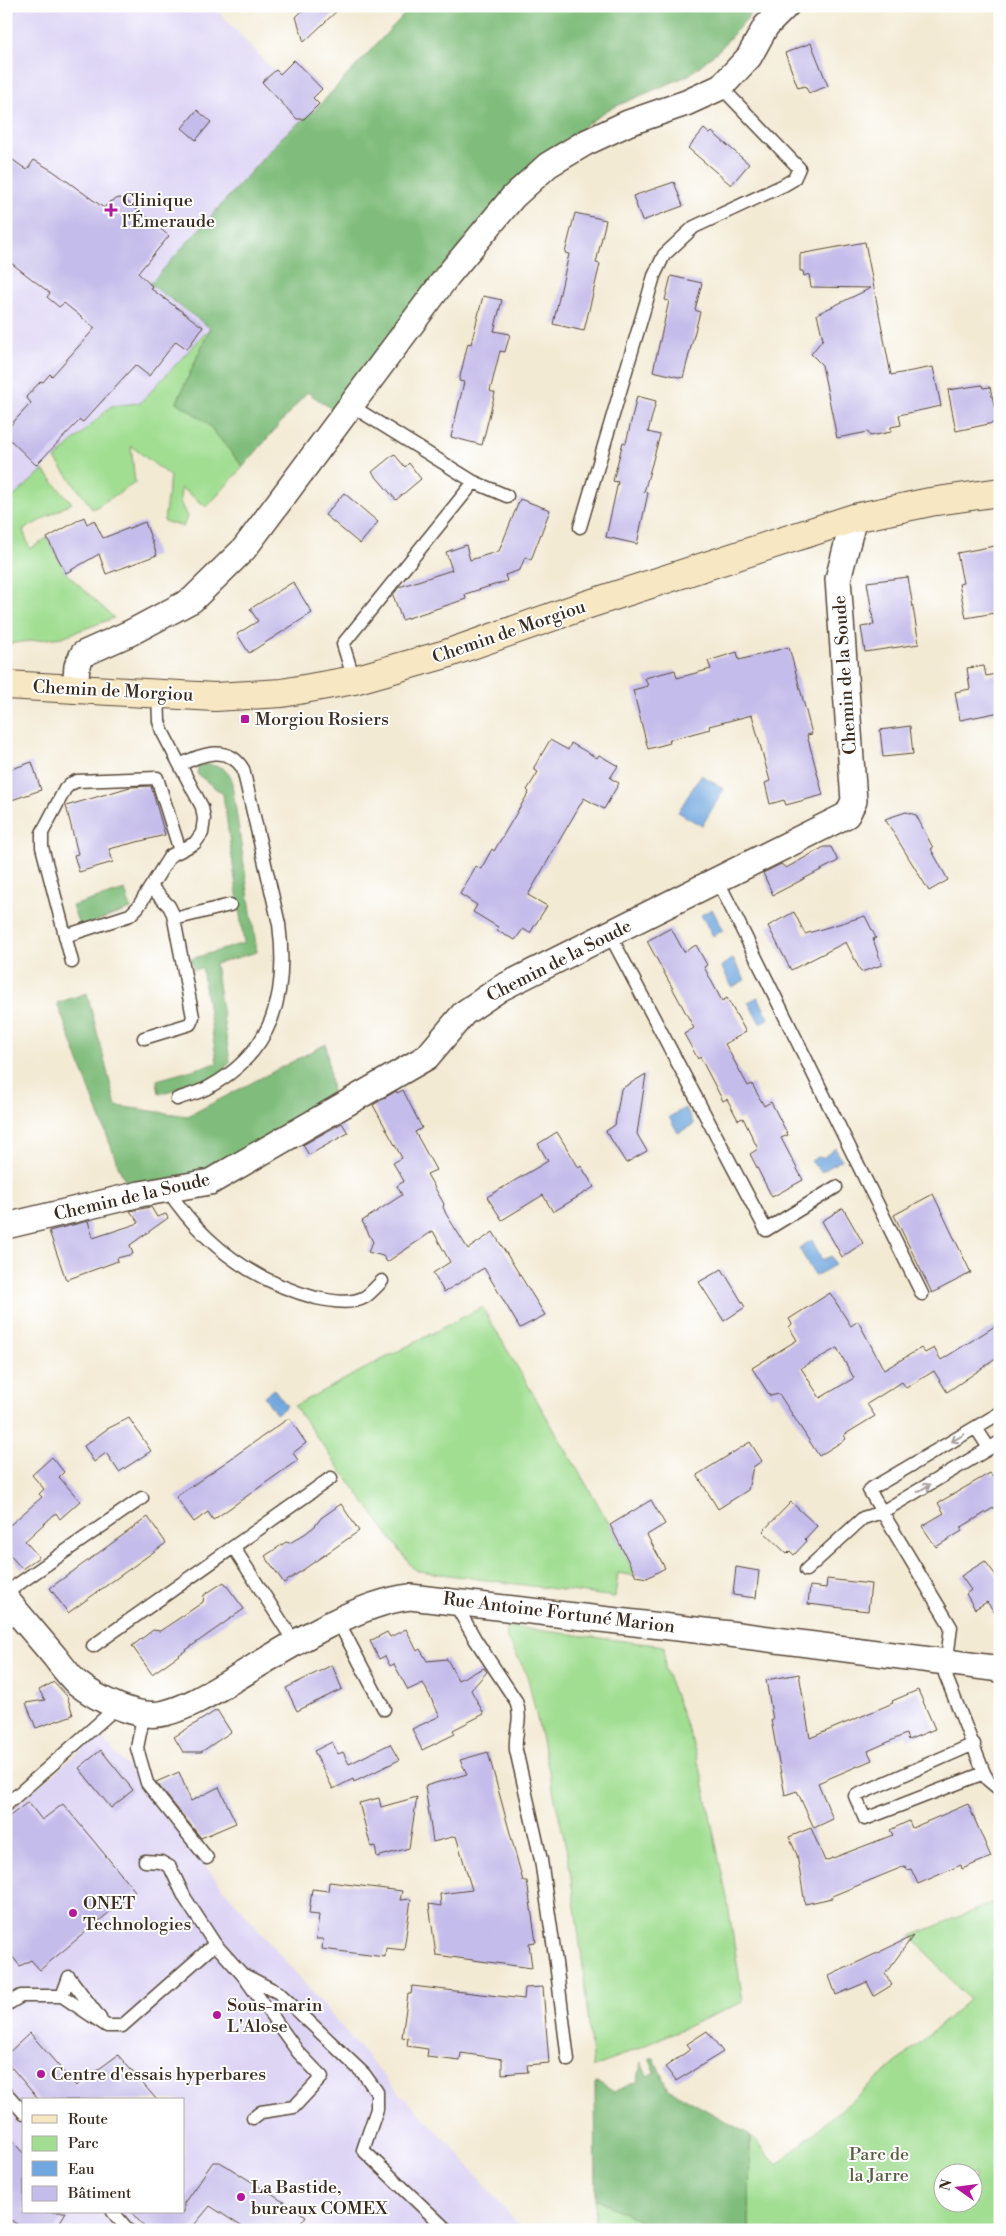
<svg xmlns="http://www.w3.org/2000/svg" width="1006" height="2236" font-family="'Libre Bodoni',serif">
<rect width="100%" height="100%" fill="#fff"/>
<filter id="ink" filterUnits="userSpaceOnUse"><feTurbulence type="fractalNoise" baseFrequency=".02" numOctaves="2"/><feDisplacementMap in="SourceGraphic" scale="10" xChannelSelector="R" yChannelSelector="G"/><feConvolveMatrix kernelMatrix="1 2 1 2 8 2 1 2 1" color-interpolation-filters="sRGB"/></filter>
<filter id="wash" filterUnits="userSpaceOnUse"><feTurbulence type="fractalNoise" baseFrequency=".0096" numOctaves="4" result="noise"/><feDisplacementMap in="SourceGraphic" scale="20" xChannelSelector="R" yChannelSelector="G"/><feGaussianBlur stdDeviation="1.12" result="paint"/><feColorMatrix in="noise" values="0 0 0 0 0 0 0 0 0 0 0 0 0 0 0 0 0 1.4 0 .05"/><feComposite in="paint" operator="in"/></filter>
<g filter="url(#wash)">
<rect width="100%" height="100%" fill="#f3ead4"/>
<!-- built -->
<path fill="#ded5f5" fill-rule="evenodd" d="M6,6h207l100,106 -30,24 -133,148 60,44 -70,75 -30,3 -97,92 -7,-7z
M99,1735l27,30 97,123 166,194 61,62 73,86h-517v-416zM24,2100h160v112h-160z"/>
<!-- green -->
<path fill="#a1de92" stroke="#6e8458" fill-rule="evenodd" d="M210,328l-33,74 30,21 36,44 -36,40 -26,-19 -1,14 7,15 -4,10 -19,-6 6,-45 -39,-30 4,37 -42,26 -38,-50 56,-53 29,-3z
M43,470l29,33 -49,27 7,19 17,-11 19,35 48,45 -52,19 -56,7v-140z
M482,1307l128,218 26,51 -18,-3 -3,24 -197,-26 -6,-4 -118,-161z
M505,1626l159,20 1,23 27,72 10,35 25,122 16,104 -150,66 -11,-109 -14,-103 -41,-182 -20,-35z
M1000,1900v330h-251l1,-95 27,30 192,-165 -58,-64zM944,2174h30v30h-30z
M596,2199l62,31h-64z"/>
<!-- forest -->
<path fill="#80bd7c" stroke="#5e744d" d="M412,6h346l-38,43 -31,26 -82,35 -67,48 -66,70 -142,181 -25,-17 -64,75 -36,-44 -30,-21 33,-74 -60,-44 133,-148 30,-24z
M207,764l16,4 8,9 26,175 -42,12 15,98 -11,14 -60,18 -2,-14 60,-17 -15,-95 -8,2 -3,-11 53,-16 -21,-149 -26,-20 1,-8z
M125,890l6,19 -51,18 -8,-21z
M87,993l29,113 72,10 138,-72 7,57 -125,72 -79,13 -8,-13 -64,-170z
M649,2058h5l13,30 83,47 -1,95h-91l-62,-31 -1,-116 3,-1 16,10 24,-11 3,-19 6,14 8,-4z"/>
<!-- water -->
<path fill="#71a7df" stroke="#56687e" d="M701,775l23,14 -22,37 -24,-14z
M712,909l11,21 -10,6 -12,-21z
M733,959l12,21 -13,7 -11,-21z
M758,997l11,21 -9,5 -12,-21z
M685,1108l9,16 -16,9 -9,-16z
M835,1148l7,12 -21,12 -10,-11 7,-4 5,1z
M812,1240l10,20 9,-4 4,9 -20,11 -16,-28z
M274,1389l13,17 -11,8 -12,-18z"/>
<g id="blocks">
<!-- building -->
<path fill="#c4bcea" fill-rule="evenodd" d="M307,6h35l-38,36 -8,-25z
M811,43l17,43 -19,7 -4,-7 -7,2 -13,-35z
M294,60l28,29 -9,9 6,6 -15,15h-7l-35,-37 14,-12 4,4z
M197,110l14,12 -15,18 -14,-12z
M704,129l6,5 2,-2 37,32 -18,21 -43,-37z
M6,155l21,15 7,-10 19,11 51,37 5,-6 10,-4 5,1 45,37 -31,37 14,13 -2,2 53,39 -16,22 -11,-8 -27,35 -14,-11 -52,57 -3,-2 -44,45 -30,-29v-6l25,-27 -5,-6 15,-16 2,1 7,-8 2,2 43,-48 -31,-25 -5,4 -12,-10 3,-4 -44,-34z
M674,182l9,24 -41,15 -9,-25z
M575,213l31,7 -10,43 4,1 -16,67 -31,-7 16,-70 -4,-1z
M865,242l26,133 42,-8 8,39 -42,9 2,10 -10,2v5l-21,4 -2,-4 -31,6 -15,-73 -11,-11 12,-15 -6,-25 54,-26 -60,-1 -2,-13 -5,2 -1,-5h-3v-17z
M671,276l31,7 -7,27 5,2 -17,66 -30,-7 16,-70 -4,-1z
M483,296l19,4 -8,31 16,3 -5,18 -5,-1 -10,40 5,2 -13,52 -31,-8 13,-55 -5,-1 9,-38 3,1z
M982,385l1,3 7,-1 8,35 -42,9 -8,-41z
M637,396l19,5 -8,31 12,3 -16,57 4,1 -11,51 -31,-7 12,-55 -5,-1 10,-39 3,1z
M394,454l11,13 4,-4 12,16 -25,21 -24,-28z
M344,493l34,29 -18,22 -35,-29z
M520,499l30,11 -19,50 -6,-3 -5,13 -15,5 2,6 -42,13 1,5 -64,21 -9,-25 6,-8 53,-17 -6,-18 20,-7 4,15 29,-9z
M84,517l3,7 7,-4 9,18 42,-16 12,33 -51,19 -7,-20 -33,19 -19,-35z
M1000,545v67l-34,6 -7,-34 4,-1 -6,-30z
M908,577l11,67 -54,8 -4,-25 13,-2 -7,-43z
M293,582l19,31 -63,40 -12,-19 21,-13 -8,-12z
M789,647l23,87 -5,1 16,60 -37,10 -2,-5 -14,4 -5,-21 5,-2 -18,-66 -43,11 1,3 -41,11 1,3 -22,6 -15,-59 15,-4 -3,-8 30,-8 2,8 34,-9 -3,-8 29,-9 2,8z
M984,666l2,10 14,-3v39l-40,8 -5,-28 15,-3 -3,-21z
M910,726l3,28 -30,3 -3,-27z
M550,740l18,10 3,-7 26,15 2,-3 19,11 -8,12 9,5 -15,26 -20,-11 -56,97 19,11 -17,27 -7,-4 -8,11 -18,-9 1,-4 -25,-15 4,-7 -17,-11 16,-28 5,3 11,-20 2,2 35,-59 -2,-2 11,-18 -5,-3z
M32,762l9,28 -35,12v-31z
M151,786l14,49 -56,14 4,13 -34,10 -5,-17 4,-1 -12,-48 64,-19z
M906,812l10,3 17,33 -2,1 17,31 -19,11 -44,-72z
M824,847h7l7,14 -65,34 -10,-22 18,-9 5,4z
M794,912l11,22 60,-18 11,22 -3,1 9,26 -21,7 -15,-30 -55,28 -23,-44z
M671,928l13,24 12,-7 11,20 -3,2 18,34 5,-3 19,34 -21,12 23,42 4,-2 12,22 7,-4 17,33 -7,3 22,42 -31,17 -22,-43 8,-5 -15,-31 -5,2 -11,-21 -4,2 -23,-44 -2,2 -14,-25 10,-6 -47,-87z
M646,1074l-9,60 10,17 -21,12 -20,-32 9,-6 6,-36z
M403,1090l19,38 -7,4 21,38 -9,4 17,30 -1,3 3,7 22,35 25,-17 52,83 -25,13 -36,-60 -40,24 -11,-19 17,-11 -17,-31 -46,31 -4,-6 -15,-4 5,-10 -11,-21 40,-26 -5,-9 7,-5 -11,-18 9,-5 -29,-53 23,-14 1,2z
M342,1123l6,10 -39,22 -6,-10z
M557,1132l22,36 2,-2 13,21 -41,25 -10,-17 -41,25 -15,-23 61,-36 -10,-17z
M933,1194l38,79 -39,20 -38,-78z
M151,1207l6,10 9,-3 2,4 -38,27 3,9 -16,4 1,3 -52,19 -17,-49 39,-10 5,17 46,-15 -9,-12z
M843,1208l20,35 -21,14 -20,-36z
M722,1269l23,38 -21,14 -25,-39z
M830,1293l21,33 7,-5 26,49 37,-22 4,5 9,-5 7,12 59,-37v33l-53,36 -13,-21 -28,17 -4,-6 -35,22 8,12 -31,19 2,4 -27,17 -40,-62 -9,2 -18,-28 45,-28 -8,-13 3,-3 -3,-5zM837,1348l17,30 -34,20 -19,-30z
M129,1418l22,33 -32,21 -13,-19 -12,9 -10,-16 23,-17z
M289,1418l17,25 -13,10 5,7 -85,60 -5,-8 -14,10 -18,-25z
M750,1442l12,19 -9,6 -5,23 -30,19 -21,-34z
M52,1457l12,15 -5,5 21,24 -20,18 -4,-6 -31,28 14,16 -17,12 -13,-15 -3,3v-37l4,5 32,-28 -3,-3 5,-5 -12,-14z
M1000,1471v33l-40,24 2,3 -26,16 -14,-21 22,-13 -6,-10 52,-30 2,3z
M651,1500l14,24 -18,11 18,33 -18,10 -11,-2 -26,-51z
M791,1502l26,24 -12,13 2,2 -13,14 -4,-4 -3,3 -24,-23z
M341,1504l18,27 -75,52 -19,-27 21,-14 4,1 16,-10 9,-7 6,-8z
M148,1517l18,26 -98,70 -18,-25z
M985,1561l15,20v39l-13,-18 -12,7 -9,-15 5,-4 -10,-14z
M736,1567l23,4 -3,27 -23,-3z
M827,1579l44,5 -3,27 -60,-7 2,-18 16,2z
M224,1582l20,27 -92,65 -20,-28 21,-16 7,1 27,-18 16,-11 1,-7z
M406,1629l11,22 3,-2 7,12 20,-2 11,21 26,-12 3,4 -16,18 13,24 -31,16 2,4 -33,16 -10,-21 28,-13 -17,-33 -15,7 -14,-26 -4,2 -5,-10 -6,3 -9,-18 17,-9 3,5z
M332,1665l10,24 -45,22 -11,-23z
M799,1674l11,64 83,-35 -1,-2 26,-11 17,39 -27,11 -2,-6 -38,17 4,9 -54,23 15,36 -19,9 -17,-37 -12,4 -14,-75h2l-7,-40z
M54,1682l13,14 6,19 -37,13 -10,-25 19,-3 -6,-10z
M217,1710l14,22 -30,20h-18l-9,-15z
M332,1742l6,12 5,-2 6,12 41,-20 9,16 -45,22 -1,-3 -20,10 -19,-38z
M101,1750l32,40 -22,18 -32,-40z
M488,1752l35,129h4l9,61 -7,1 3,25 -96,-13 -7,-51 12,2 -1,-12 32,-4 -16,-54 -23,6 -8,-56 42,-12 -7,-14z
M179,1772l12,29 28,-14 17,36 -35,15 -45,-56z
M417,1797l-8,51 -32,9 -2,-11 -4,1 -12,-44 20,-5 2,9z
M28,1802l14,18 21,-16 72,87 -95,79 -9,-10 -11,6 -14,-17v-130z
M968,1804l23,53 -29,12 -1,-4 -43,19 -7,-15 -4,1 -2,-4 -73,30v2l-27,6 -8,-49 -8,-18 22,-9 14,33 68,-26 -3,-5 19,-9 3,7z
M329,1882l73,9 -2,9 11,-1 -7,51 -18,-2 -1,9 -63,-8 1,-10h-7l3,-24 -10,-1 3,-25 16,2z
M913,1936l-28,38 7,11 -18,11 -7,-14 -31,13 -7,-19z
M412,1986l112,13 1,-11 18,-1 6,76 -22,2 1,7 -26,2v-15l-41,-6 -1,8 -33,-4 1,-8 -21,-3 1,-8 -6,-1 6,-43h3z
M707,2031l16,21 -47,29 -11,-14 26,-18 -4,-5z
M30,2033l46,53 42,-31 39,45h-118l-33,-39v-6z
M6,2134l18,20v58h42l-11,18h-29l-20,-13z
M213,2162h7l86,54 -10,14h-49l-37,-24 -20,24h-43l-16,-18h53v-9z"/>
</g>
</g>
<g filter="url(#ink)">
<use href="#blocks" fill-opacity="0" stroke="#574739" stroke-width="1"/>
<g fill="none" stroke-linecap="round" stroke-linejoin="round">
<!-- lane casing -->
<g stroke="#574739" stroke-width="15">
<path id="lane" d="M350,405l124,77 33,14
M580,527l74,-251 10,-21 30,-28 90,-42 10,-6 5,-11 -78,-81
M354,680l-11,-36 131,-162
M717,879l205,415
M174,919l56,-14
M610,935l156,295 70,-43
M65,936l65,-21 8,-8 32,-51 25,-13 7,-10 2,-14 -2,-12 -40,-76 -3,-10 -1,-27
M72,962l-30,-115v-14l23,-44 5,-5 7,-3 80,-3 23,73
M144,1038l46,-14 3,-7 -20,-103 -4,-8 -18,-19
M177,1099c10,-4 22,-6 32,-12 65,-36 79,-93 70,-163l-36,-155c-15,-25 -42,-15 -63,-4
M167,1189c36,55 86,92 149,109 15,3 35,7 49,-1 6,-4 12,-11 17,-16
M1000,1413l-131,77 82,137 -6,47 39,99 4,7 12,10
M976,1428l13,20
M234,1548l61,95
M806,1570l57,-52 19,-6 118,-70
M6,1594l11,-9 125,-87
M453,1600l22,39 41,62c7,20 -2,30 0,49l25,110 15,103 12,97
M338,1621l46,88
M93,1646l238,-168
M144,1712l-7,36 10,35 60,75
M974,1744l-119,52 10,23 119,-46
M6,1805l111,-98
M145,1861l16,1 9,5 15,31 30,46 27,30 56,78 24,25 -28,30 -33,5 -8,6
M244,1975l35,18 85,81 13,18v17l-14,41 84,80
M62,1996l7,-19 31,41
M6,2005l15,-9h41l45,30h15l93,-82
M6,2093l18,20
M113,2212l15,18"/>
</g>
<!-- street casing -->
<g stroke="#574739" stroke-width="28">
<path id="street" d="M75,690l2,-24 6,-12 47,-21 62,-33 52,-51 204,-274 65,-78 35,-32 37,-22 43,-20 58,-20 35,-16 28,-30 17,-31 20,-20
M6,1226l134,-32 70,-12 217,-125 37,-44 37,-25 346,-173 7,-14 -16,-222 16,-61
M6,1599c17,20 33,39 49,58 7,9 14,19 22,26 20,16 61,37 88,30 24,-6 46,-20 68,-33 48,-29 122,-77 177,-83l320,37 270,35"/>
</g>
<!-- secondary casing -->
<g stroke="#574739" stroke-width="30">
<path id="secondary" d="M6,685l209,12 67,-4 72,-13 92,-26 137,-48 271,-88 76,-16 70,-10"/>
</g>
<!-- lane -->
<use href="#lane" stroke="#fff" stroke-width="12"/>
<!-- street -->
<use href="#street" stroke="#fff" stroke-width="25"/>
<!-- secondary -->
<use href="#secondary" stroke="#f8e7c3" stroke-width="28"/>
</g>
<!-- one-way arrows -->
<defs><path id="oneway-shaft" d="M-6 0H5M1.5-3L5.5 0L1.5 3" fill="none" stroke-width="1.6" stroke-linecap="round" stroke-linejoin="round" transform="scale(1.25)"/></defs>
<g stroke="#a79f9a">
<use href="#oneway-shaft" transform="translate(958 1438) rotate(150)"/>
<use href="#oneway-shaft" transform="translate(924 1488) rotate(-31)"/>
</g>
</g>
<!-- markers -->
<g fill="#b5179e" stroke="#fff" stroke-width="2">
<path d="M108.5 202.5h5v5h5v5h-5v5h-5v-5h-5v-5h5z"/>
<rect x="240" y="714" width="10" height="10" rx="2.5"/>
<circle cx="73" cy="1913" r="5"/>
<circle cx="217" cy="2015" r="5"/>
<circle cx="41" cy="2074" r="5"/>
<circle cx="241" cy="2197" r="5"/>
</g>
<g text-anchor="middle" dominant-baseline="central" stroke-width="4" stroke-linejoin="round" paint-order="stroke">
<!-- poi labels -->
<g font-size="18" fill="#3b2a1e" stroke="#fff" text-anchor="start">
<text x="122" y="200">Clinique<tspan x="122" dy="21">l'Émeraude</tspan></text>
<text x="255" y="719">Morgiou Rosiers</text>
<text x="83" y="1903">ONET<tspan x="83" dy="21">Technologies</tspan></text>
<text x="227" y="2005">Sous-marin<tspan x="227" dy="21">L'Alose</tspan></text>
<text x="51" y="2074">Centre d'essais hyperbares</text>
<text x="251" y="2187">La Bastide,<tspan x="251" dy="21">bureaux COMEX</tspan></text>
</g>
<!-- street labels -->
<g font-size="18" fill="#3b2a1e" stroke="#fff">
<text transform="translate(509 632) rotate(-19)">Chemin de Morgiou</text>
<text transform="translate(845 675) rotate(-94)">Chemin de la Soude</text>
<text transform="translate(113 691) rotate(3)">Chemin de Morgiou</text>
<text transform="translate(559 961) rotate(-27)">Chemin de la Soude</text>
<text transform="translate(132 1197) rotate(-13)">Chemin de la Soude</text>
<text transform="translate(559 1613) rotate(7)">Rue Antoine Fortuné Marion</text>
</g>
<!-- park labels -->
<g font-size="18" fill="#5a6041" stroke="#fff">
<text x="879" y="2154">Parc de<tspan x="879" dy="21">la Jarre</tspan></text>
</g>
</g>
<!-- margin -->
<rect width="1006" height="2236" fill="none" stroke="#fff" stroke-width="25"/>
<!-- legend -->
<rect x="22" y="2098" width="162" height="115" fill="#ffffff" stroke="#b1aaa5"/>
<rect x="32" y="2115" width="25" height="8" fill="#f8e7c3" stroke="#b1aaa5"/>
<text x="68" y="2124" font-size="15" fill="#3b2a1e">Route</text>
<rect x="32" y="2136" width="25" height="15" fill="#a1de92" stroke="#b1aaa5"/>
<text x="68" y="2148" font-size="15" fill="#3b2a1e">Parc</text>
<rect x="32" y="2161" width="25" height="15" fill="#71a7df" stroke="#b1aaa5"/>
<text x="68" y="2174" font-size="15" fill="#3b2a1e">Eau</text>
<rect x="32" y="2186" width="25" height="15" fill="#c4bcea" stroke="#b1aaa5"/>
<text x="68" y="2198" font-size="15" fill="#3b2a1e">Bâtiment</text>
<!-- north arrow -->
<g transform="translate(958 2188) rotate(284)"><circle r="24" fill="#ffffff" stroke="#b1aaa5"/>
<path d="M0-4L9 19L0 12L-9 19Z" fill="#b5179e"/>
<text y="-8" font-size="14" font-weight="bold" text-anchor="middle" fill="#3b2a1e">N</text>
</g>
</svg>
